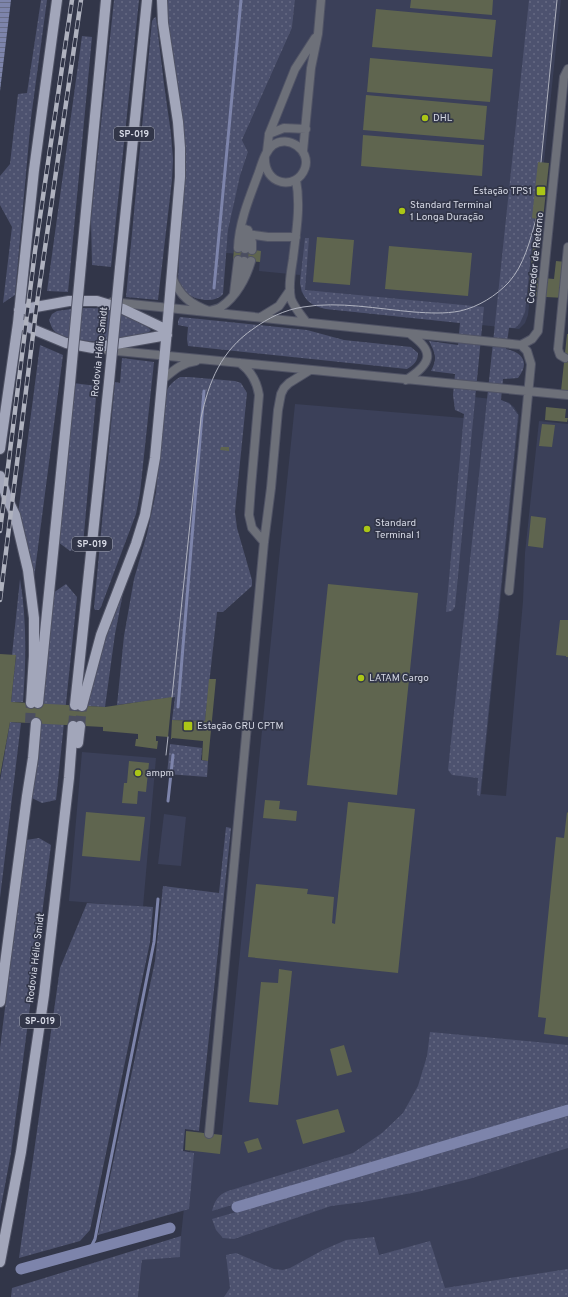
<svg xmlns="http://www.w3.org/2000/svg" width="568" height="1297" font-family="Overpass,sans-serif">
<defs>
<pattern id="grass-dots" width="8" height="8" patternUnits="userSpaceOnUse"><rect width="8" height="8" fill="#4d526f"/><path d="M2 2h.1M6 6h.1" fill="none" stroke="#666a83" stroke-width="1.8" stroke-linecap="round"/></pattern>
<pattern id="water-rules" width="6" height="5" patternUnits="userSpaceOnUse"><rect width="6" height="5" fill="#7d84ab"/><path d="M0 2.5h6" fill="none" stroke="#686d87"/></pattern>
</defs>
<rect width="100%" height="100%" fill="#323649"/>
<!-- built -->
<path fill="#3b4059" d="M295,0h266l-33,315 -3,8 -6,6 -193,-20 -12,-3 -7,-6 -6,-9 -1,-16 -41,-4 1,-16 -34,-2 2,-23 6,-30 6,-24 8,-24 -6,-12 50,-112z
M465,396l36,4 7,2 6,5 5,8 -38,379 25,2 17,-195 2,-48 14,-132 29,3v873h-430l4,-37 38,-4 1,-20 9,-85 -5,-1 1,-19 36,4 56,-566 17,-165 169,14z
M82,752l74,6 -13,149 -74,-6z
M164,814l22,3 -5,49 -23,-2z"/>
<!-- grass -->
<path fill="url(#grass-dots)" d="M41,0h6l-16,118 -16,177 -12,8 9,-76 -12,-22v-29l10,-12 8,-70 9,-1z
M114,0h25l-28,267 -19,-2 -1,-46z
M166,0h129l-3,28 -50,112 6,12 -8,24 -12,54 -5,64c-7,9 -26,7 -35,0 -5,-3 -7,-8 -10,-13l6,-125v-27l-16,-105z
M529,0h28l-32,312 -5,11 -5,5h-6l-3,21c17,3 24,14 12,29l-15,1 -2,21 9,4 8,11 -38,381 -3,-1 1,-17 -26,-3 -4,-5z
M156,17l8,67 7,50 2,25 -1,21 -14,120 -32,-3 26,-276 2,-3z
M82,36l10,1 -24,255 -21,-1z
M305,238h4l-4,52 179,17 -29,300 -3,4 -6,1 18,-198 -9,-4 -2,-15 2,-21 -24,-3c7,-13 4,-18 -2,-30l29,4 2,-22 -134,-14c-16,-4 -23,-9 -26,-26z
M79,308c20,0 42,0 59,12 5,2 9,7 13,10 -13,16 -78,14 -94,3 -5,-3 -6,-8 -8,-13l3,-6 5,-3z
M180,317l127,13 37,10 67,7 7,6c0,8 -4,12 -11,16l-219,-23 -1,-7 1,-12 -10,-2v-4z
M40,345l23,10 -29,223 -16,-64z
M122,358l32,4 -14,131 -4,21 -35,93 -2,3h-4l-1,-2 21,-226 5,1z
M180,377h9l46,4 6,2 6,10 -12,119 2,16 15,52v6l-29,26h-6l-12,109 -33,-1 3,-23 -58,8 7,-69 10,-57 13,-45 9,-42 8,-94c3,-10 6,-15 16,-21z
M73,383l24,3 -14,159 -13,6 -12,-9z
M20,579c7,42 6,82 3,123h-12l5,-46 -4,-1z
M66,584l11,13 -21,203 -14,3 -10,-5 21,-205z
M124,588l-9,46 -10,73 -19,-1 16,-63z
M10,722l11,1 -21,175v-117z
M170,744l32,4 -1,12 7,1 -1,16 -40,-3z
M226,827l5,1 -32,303 -14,-2 -2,22 11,2 -5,56 -91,26 57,-274 8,-75 56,7z
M39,838l12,7 -40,308 -11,59v-164l26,-208z
M87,903l66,4 -3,35 -60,288 -10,11 -61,17 41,-290z
M430,1032l138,13v59l-356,107c3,-11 6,-16 16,-20l125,-38 29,-20 21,-20 15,-27 9,-30z
M568,1115v33l-99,31 -52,13 -54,10 -32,4 -97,33 -11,-1 -7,-8 -4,-11z
M181,1236l-1,21 -38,3 -4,37h-127l1,-9z
M374,1237l5,18 51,-14 15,47 123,-19v28h-344l6,-9 -4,-33 10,-2 38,16 9,1 7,-2 33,-18 23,-10z"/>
<!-- water -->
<path fill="url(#water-rules)" d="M0,0h11l-11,91z"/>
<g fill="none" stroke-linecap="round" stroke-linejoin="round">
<!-- stream -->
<path stroke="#7d84ab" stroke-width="3" d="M214,288l27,-288
M178,707l26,-316
M168,801l5,-46
M89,1251l6,-12 59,-297 4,-43"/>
<!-- canal -->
<path stroke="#7d84ab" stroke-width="11" d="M237,1207l331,-97
M21,1269l149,-41"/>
</g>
<!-- building -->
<path fill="#5f654f" d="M411,0h82l-1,15 -82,-7z
M376,9l120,11 -4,37 -120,-10z
M370,58l123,11 -3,33 -123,-10z
M366,95l121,11 -3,34 -121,-10z
M363,135l121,10 -2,31 -121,-10z
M538,162l11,1 -6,56h-4l-6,58 21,2 2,-18 10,1 -2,36 -36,-2 8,-77 -4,-1z
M317,237l37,3 -4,45 -37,-3z
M389,246l83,7 -4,43 -83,-7z
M238,248l23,3 -1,11 -27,-2 1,-11z
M567,334h1v58l-7,-1z
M546,407l20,2 -1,9h3l-1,4 -22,-2z
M542,424l13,1 -3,22 -13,-1z
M221,447h8v4l-9,-1z
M531,516l15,2 -3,30 -15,-2z
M328,584l90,9 -21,202 -90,-10z
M560,620h8v37h-2v-1l-10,-1z
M0,654l16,1 -5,47 94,5 67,-10 -4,40 -12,-1v5h2l-1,8 -22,-3 1,-7h2v-5l-35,-3v-4l-93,-5 -10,54z
M209,679h7l-8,82 -6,-1 1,-19 -31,-3v1h-1l1,-19 33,1z
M129,761l20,2 -3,29 -8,-1 -1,13 -15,-1 2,-20h3z
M265,800l15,1 -1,8 18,2 -1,10 -33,-3z
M348,802l67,7 -17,164 -150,-16 8,-73 52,5 -1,5 27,3 -2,26 3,1z
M86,812l59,5 -5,44 -58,-5z
M567,812l1,1v224l-24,-3 2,-16 -8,-1 18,-180 8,1z
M279,969l13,2 -14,134 -29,-3 12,-120 17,1z
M344,1045l8,27 -15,4 -7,-27z
M338,1109l7,23 -42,12 -7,-24z
M186,1131l36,4 -2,19 -35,-4z
M258,1138l4,11 -14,4 -4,-11z"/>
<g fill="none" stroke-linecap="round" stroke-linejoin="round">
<!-- street-tunnel -->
<path stroke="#4b4e60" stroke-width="8" stroke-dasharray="8 4" stroke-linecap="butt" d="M244,261l1,-12"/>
<!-- primary-tunnel -->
<path stroke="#4b4e60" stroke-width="10" stroke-dasharray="10 5" stroke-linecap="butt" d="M30,723l1,-20
M73,726l2,-21
M80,726l2,-20"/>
<!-- street casing -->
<g stroke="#505365" stroke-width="10">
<path id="street" d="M269,134l15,-6 22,1
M267,151l2,-17 26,-65 20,-31
M303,151l8,-83 7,-34 3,-34
M296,180c5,26 0,53 -3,79 -2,13 -5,27 -2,40 3,8 10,16 15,23
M245,229v20
M248,230l4,12v8
M240,233l28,4h28
M238,248c1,-26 12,-52 21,-76 3,-9 6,-21 14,-27 15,-11 38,5 32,23 -8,23 -42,18 -40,-12
M172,277c8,19 18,27 37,34 4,-1 9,-2 12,-4 15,-10 25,-29 30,-46
M240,278l4,-17
M234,293l4,-33
M112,302l409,43 6,6 4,13 -22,227
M261,317l18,-11 11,-16
M521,345l11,-6 6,-8 26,-254 4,-8
M107,350l461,45
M565,358l-5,-3 -2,-6 10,-102
M240,363c11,8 17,19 19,32l-8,92 -2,28 3,13 12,14
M162,380c11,-9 19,-17 34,-19
M406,380c25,-16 30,-28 4,-46
M209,1134l40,-430 15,-162 7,-54 7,-78 3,-16 3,-6 5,-5 21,-13"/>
</g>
<!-- primary casing -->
<g stroke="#505365" stroke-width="12">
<path id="primary" d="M81,264l25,-264
M120,268l27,-268
M19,310l50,-9h28l26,8 44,21
M18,323l48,20 27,5 74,-13
M0,449l18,-126 16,-153 23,-170
M0,476l7,22 8,17 13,55 6,48v38l-3,47
M38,703l32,-320
M75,705l34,-323
M82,706l19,-71 35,-91 9,-29 10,-57 12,-128 13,-153v-29l-2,-26 -15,-99 -1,-23
M78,743l2,-17
M0,1002l27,-206 6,-38 3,-35
M0,1262l21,-110 23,-157 25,-217 4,-52"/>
</g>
<!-- street -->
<use href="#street" stroke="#6d7079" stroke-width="8"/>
<!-- primary -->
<use href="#primary" stroke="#a2a6ba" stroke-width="10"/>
<!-- tram -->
<path stroke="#afb2bf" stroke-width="1" d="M541,162l16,-162
M172,697l29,-279c8,-37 20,-67 52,-89 15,-11 31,-19 50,-22 36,-6 75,2 111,5 15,1 31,2 46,-1 18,-4 36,-15 49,-29 15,-17 21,-41 27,-63
M166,755l2,-18"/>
<!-- rail casing -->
<g stroke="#afb2bf" stroke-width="4.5">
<path id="rail" d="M0,531l35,-280 37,-251
M0,600l36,-290 45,-310"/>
</g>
<!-- rail -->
<use href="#rail" stroke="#323649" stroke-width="3" stroke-dasharray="9" stroke-linecap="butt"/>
<!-- primary-bridge casing -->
<g stroke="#505365" stroke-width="12" stroke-linecap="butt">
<path id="primary-bridge" d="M109,382l11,-114
M70,383l11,-119"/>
</g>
<!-- primary-bridge -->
<use href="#primary-bridge" stroke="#a2a6ba" stroke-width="10"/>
</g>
<!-- markers -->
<g fill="#abc616" stroke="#323649" stroke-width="1.5">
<circle cx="425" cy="118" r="4"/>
<rect x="536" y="186" width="10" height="10" rx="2"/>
<circle cx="402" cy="211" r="4"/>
<circle cx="367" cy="529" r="4"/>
<circle cx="361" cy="678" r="4"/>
<rect x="183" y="721" width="10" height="10" rx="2"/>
<circle cx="138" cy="773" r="4"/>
</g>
<g text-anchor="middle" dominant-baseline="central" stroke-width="3.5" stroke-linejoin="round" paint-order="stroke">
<!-- shield labels -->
<g fill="#323649" stroke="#a5a8b6" stroke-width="1">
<rect x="114" y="127" width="40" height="14" rx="3"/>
<rect x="72" y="537" width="40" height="14" rx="3"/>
<rect x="20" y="1014" width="40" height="14" rx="3"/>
</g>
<g font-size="9" font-weight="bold" fill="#d6d9e5">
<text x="134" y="134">SP-019</text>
<text x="92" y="544">SP-019</text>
<text x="40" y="1021">SP-019</text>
</g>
<!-- poi labels -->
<g font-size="10" fill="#d6d9e5" stroke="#323649" text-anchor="start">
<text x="433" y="118">DHL</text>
<text x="532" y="191" text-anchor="end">Estação TPS1</text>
<text x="410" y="205">Standard Terminal<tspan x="410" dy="12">1 Longa Duração</tspan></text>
<text x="375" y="523">Standard<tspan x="375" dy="12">Terminal 1</tspan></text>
<text x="369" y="678">LATAM Cargo</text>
<text x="197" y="726">Estação GRU CPTM</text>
<text x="146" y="773">ampm</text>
</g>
<!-- street labels -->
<g font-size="10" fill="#d6d9e5" stroke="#323649">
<text transform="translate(536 258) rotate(-84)">Corredor de Retorno</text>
<text transform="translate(100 352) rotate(-84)">Rodovia Hélio Smidt</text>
<text transform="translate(36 958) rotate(-83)">Rodovia Hélio Smidt</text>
</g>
</g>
</svg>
